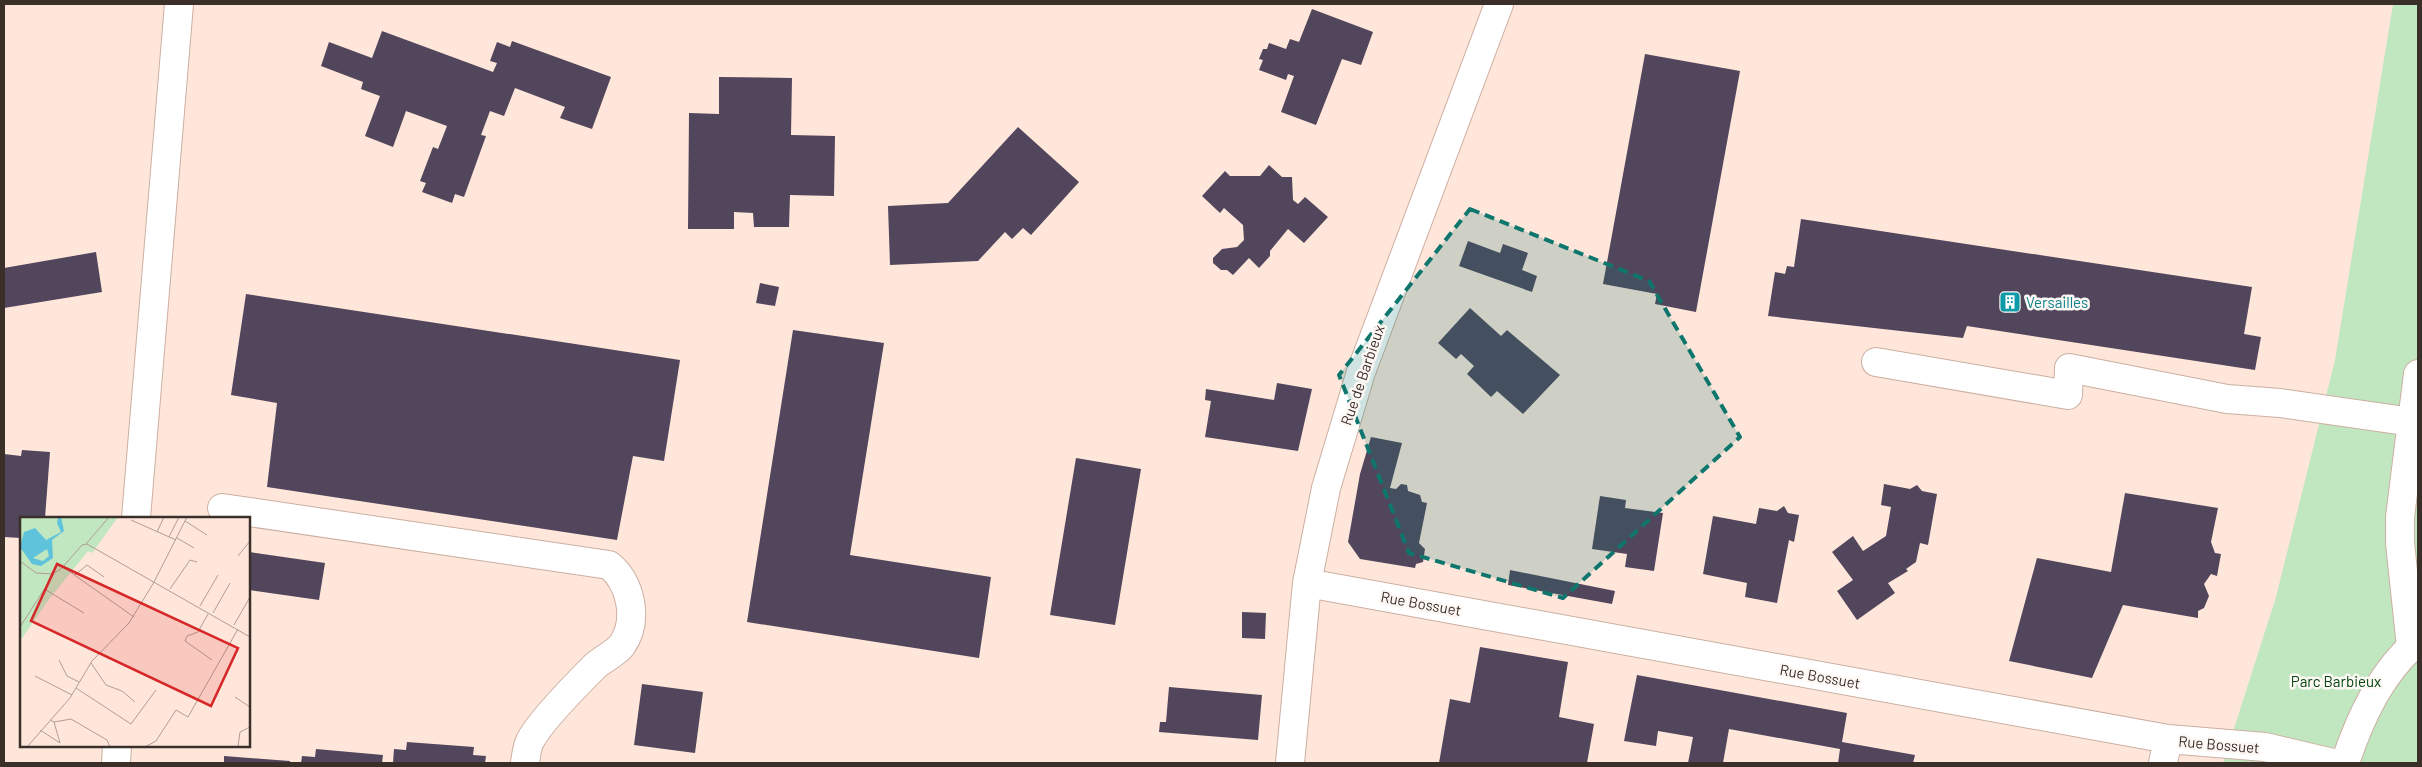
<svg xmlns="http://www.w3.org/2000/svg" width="2422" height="767" font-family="Barlow,sans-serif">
<rect width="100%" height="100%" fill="#ffe6db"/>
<!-- green -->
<path fill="#c1e7c1" d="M2393,4h25v759h-195l53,-166 59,-237z"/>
<!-- building -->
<path fill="#52465c" d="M1312,9l61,23 -12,33 -19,-6 -26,66 -35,-13 13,-36 -6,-2 -2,6 -27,-10 4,-10 -4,-1 4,-10h4l2,-6 17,6 4,-10 9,3z
M382,31l111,41 4,-9 -7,-2 7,-19 13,5 2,-6 99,36 -19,52 -32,-11 5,-11 -50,-19 -11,28 -14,-5 -9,24 5,1 -22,61 -9,-3 -3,9 -30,-11 4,-9 -6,-2 13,-34 5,2 9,-23 -41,-15 -13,36 -28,-11 15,-40 -19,-7 2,-7 -42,-16 8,-24 43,16z
M1645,54l95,17 -44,241 -41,-8 2,-10 -54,-10z
M719,77l73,1 -1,57 44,1 -1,60 -44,-1 -1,32h-35l-1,-14 -19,-1v17h-46l1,-116 30,1z
M1018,127l61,55 -48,53 -8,-7 -11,11 -7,-7 -27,29 -88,4 -2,-59 60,-3z
M1269,165l13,12h10l1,23 5,4 7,-7 23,20 -24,26 -16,-14 -18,22v5l-11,12 -10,-10 -16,17 -6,-5h-6l-8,-7v-5l9,-9 15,-2 7,-7 -1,-15 -19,-17 -4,5 -18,-17 23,-25 5,5h30z
M1801,219l451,68 -8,47 17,3 -6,33 -288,-44 -4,12 -195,-22 7,-44 10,2 2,-8 7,1z
M1468,241l32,12 3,-9 25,9 -6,17 15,6 -5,16 -73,-26z
M96,252l6,40 -98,16v-40z
M760,283l19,4 -4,19 -19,-3z
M246,294l434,66 -16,101 -31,-5 -16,84 -350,-53 10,-84 -46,-8z
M1470,308l31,28 6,-6 53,45 -37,39 -26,-23 -6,6 -24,-23 7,-8 -13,-12 -5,5 -18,-16z
M793,330l91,13 -34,212 141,22 -12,81 -232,-36z
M1277,383l35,6 -14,62 -93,-14 6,-36 -6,-1 1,-11 68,11z
M1371,437l31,6 -12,45 6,1 5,-5 6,1 1,6 12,4 2,7 5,1 -8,40 6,6 -2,13 -7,2 -1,4 -55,-9 -12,-17 12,-68z
M22,450l28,2 -5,66h-24v20l-17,-1v-83l17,2z
M1076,458l65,11 -26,156 -65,-10z
M1884,484l26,5 7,-4 5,6 15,3 -9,51 -8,-2 -4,19 -10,7 2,2 -20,12 7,10 -38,27 -20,-29 16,-11 -21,-28 21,-16 10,15 23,-15 5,-29 -10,-2z
M2125,493l93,15 -7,34 4,11 6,1 -4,22 -6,-2 -7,10 5,12 -5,12 -6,3v7l-75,-13 -31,73 -83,-17 28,-103 74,14z
M1600,496l26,4 -1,8 38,5 -9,58 -29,-4 2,-13 -35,-5z
M1784,506l4,7 11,2 -5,27 -5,-2 -12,63 -32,-6 2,-14 -44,-9 10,-58 43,8 3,-16 18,3z
M249,552l76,11 -6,37 -70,-10z
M1510,570l105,21 -3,13 -104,-19z
M1242,612l24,1 -1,26 -23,-1z
M1480,647l88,15 -9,55 35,7 -7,39h-148l11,-64 20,4z
M1637,675l210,38 -5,29 73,13 -2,8h-75l2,-14 -111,-20 -6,34h-35l5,-26 -35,-6 -2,15 -32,-5z
M642,684l61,8 -8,61 -61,-8z
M1169,687l93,8 -4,45 -99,-8 1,-10h6z
M407,742l67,5 -1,8 13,1 -1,7h-92l1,-14 12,1z
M316,749l67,6 -1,8h-81l1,-7 13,1z
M224,756l66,5v2h-66z"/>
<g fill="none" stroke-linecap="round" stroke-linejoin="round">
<!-- minor casing -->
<g stroke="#ccafa1" stroke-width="30">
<path id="minor" d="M1876,362l192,33 1,-27 158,31 53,4 132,19
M222,508l387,57c22,18 30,55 13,80 -6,8 -19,14 -27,21 -16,16 -55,55 -65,75 -3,6 -4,15 -5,22
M136,518l43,-514
M1307,583l861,156 97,8 68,16
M2411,647l-11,-104v-26l18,-143
M116,763l1,-17
M1290,763l17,-180 19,-95 35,-116 138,-368
M2163,763l5,-24"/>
</g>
<!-- major casing -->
<g stroke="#ccafa1" stroke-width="30">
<path id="major" d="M2345,763c15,-45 36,-91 73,-122"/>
</g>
<!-- minor -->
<use href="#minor" stroke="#fff" stroke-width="28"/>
<!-- major -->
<use href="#major" stroke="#fff" stroke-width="28"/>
</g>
<!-- marked area -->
<path fill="#0f766e" fill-opacity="0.2" stroke="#0f766e" stroke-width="4" stroke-dasharray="10 6" stroke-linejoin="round" d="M1470,209l179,72 91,156 -177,161 -154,-45 -70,-178z"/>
<!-- icons -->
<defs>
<g id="building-square" transform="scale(1.125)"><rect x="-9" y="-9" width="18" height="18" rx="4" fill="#0f9aa8" stroke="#fef8f5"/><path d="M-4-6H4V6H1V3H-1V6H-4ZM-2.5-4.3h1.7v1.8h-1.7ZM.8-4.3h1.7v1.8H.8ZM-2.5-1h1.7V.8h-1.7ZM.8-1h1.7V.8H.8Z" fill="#fff"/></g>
</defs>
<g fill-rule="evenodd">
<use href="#building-square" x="2010" y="302"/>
</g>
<g text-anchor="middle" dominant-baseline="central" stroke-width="5" stroke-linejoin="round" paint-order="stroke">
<!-- culture labels -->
<g font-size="15" fill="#0d838f" stroke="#fef8f5" text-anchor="start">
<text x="2026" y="302">Versailles</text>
</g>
<!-- street labels -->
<g font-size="15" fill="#3b2f2a" stroke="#fef8f5">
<text transform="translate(1362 375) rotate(-71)">Rue de Barbieux</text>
<text transform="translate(1421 603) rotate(10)">Rue Bossuet</text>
<text transform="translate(1820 676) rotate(10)">Rue Bossuet</text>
<text transform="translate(2219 744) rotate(5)">Rue Bossuet</text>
</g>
<!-- park labels -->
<g font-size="15" fill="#044510" stroke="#fef8f5">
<text x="2336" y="681">Parc Barbieux</text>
</g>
</g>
<!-- overview -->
<g transform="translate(20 517)">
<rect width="230" height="230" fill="#ffe6db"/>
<path d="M0,0h98l-26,36 -4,-2 -38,47 -30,43z" fill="#c1e7c1"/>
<path d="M41,0l3,14 -12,9 1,18 -12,8 -9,-2 -12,-17 4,-15 11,-4 11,12 15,-8 -4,-9 1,-5zM27,32l2,7 -6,5 -10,-3z" fill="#5fc3db" fill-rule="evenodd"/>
<path fill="none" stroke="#b19d94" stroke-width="1" d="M111,3l45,20M165,4l22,14M137,15l7,-15M149,20l10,-20M157,21l17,10M66,27l23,-27M218,39l12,-15M0,44l16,12 16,1 9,-5 21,-24 5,-1 163,93M43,50l71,50M55,58l12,-10 17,12M134,65l33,-65M150,72l20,-29 7,2M26,73l38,23M180,89l18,-31M193,96l17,-30M188,97l-10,18 -11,4 -2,5 27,19M214,108l16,-28M0,110l34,-53M39,143l8,16 12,6M71,146l15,22 16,6 13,11M15,159l37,19M56,171l55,36 25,-34M215,180l15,10M30,203l4,2 17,-3 36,21 3,7M20,213l20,13 -6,-21M7,230l43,-49 22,-37 37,-38 25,-41M125,230l11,-6 20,-31 12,7 50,-88M218,230l2,-15 10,-5"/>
<path fill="#d62828" fill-opacity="0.15" stroke="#d62828" stroke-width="2.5" d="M37,47l181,84 -27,58 -180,-85z"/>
<rect width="230" height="230" fill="none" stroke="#3b2f2a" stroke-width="2.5"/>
</g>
<!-- border -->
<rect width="2422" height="767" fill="none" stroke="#3b2f2a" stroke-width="10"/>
</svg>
